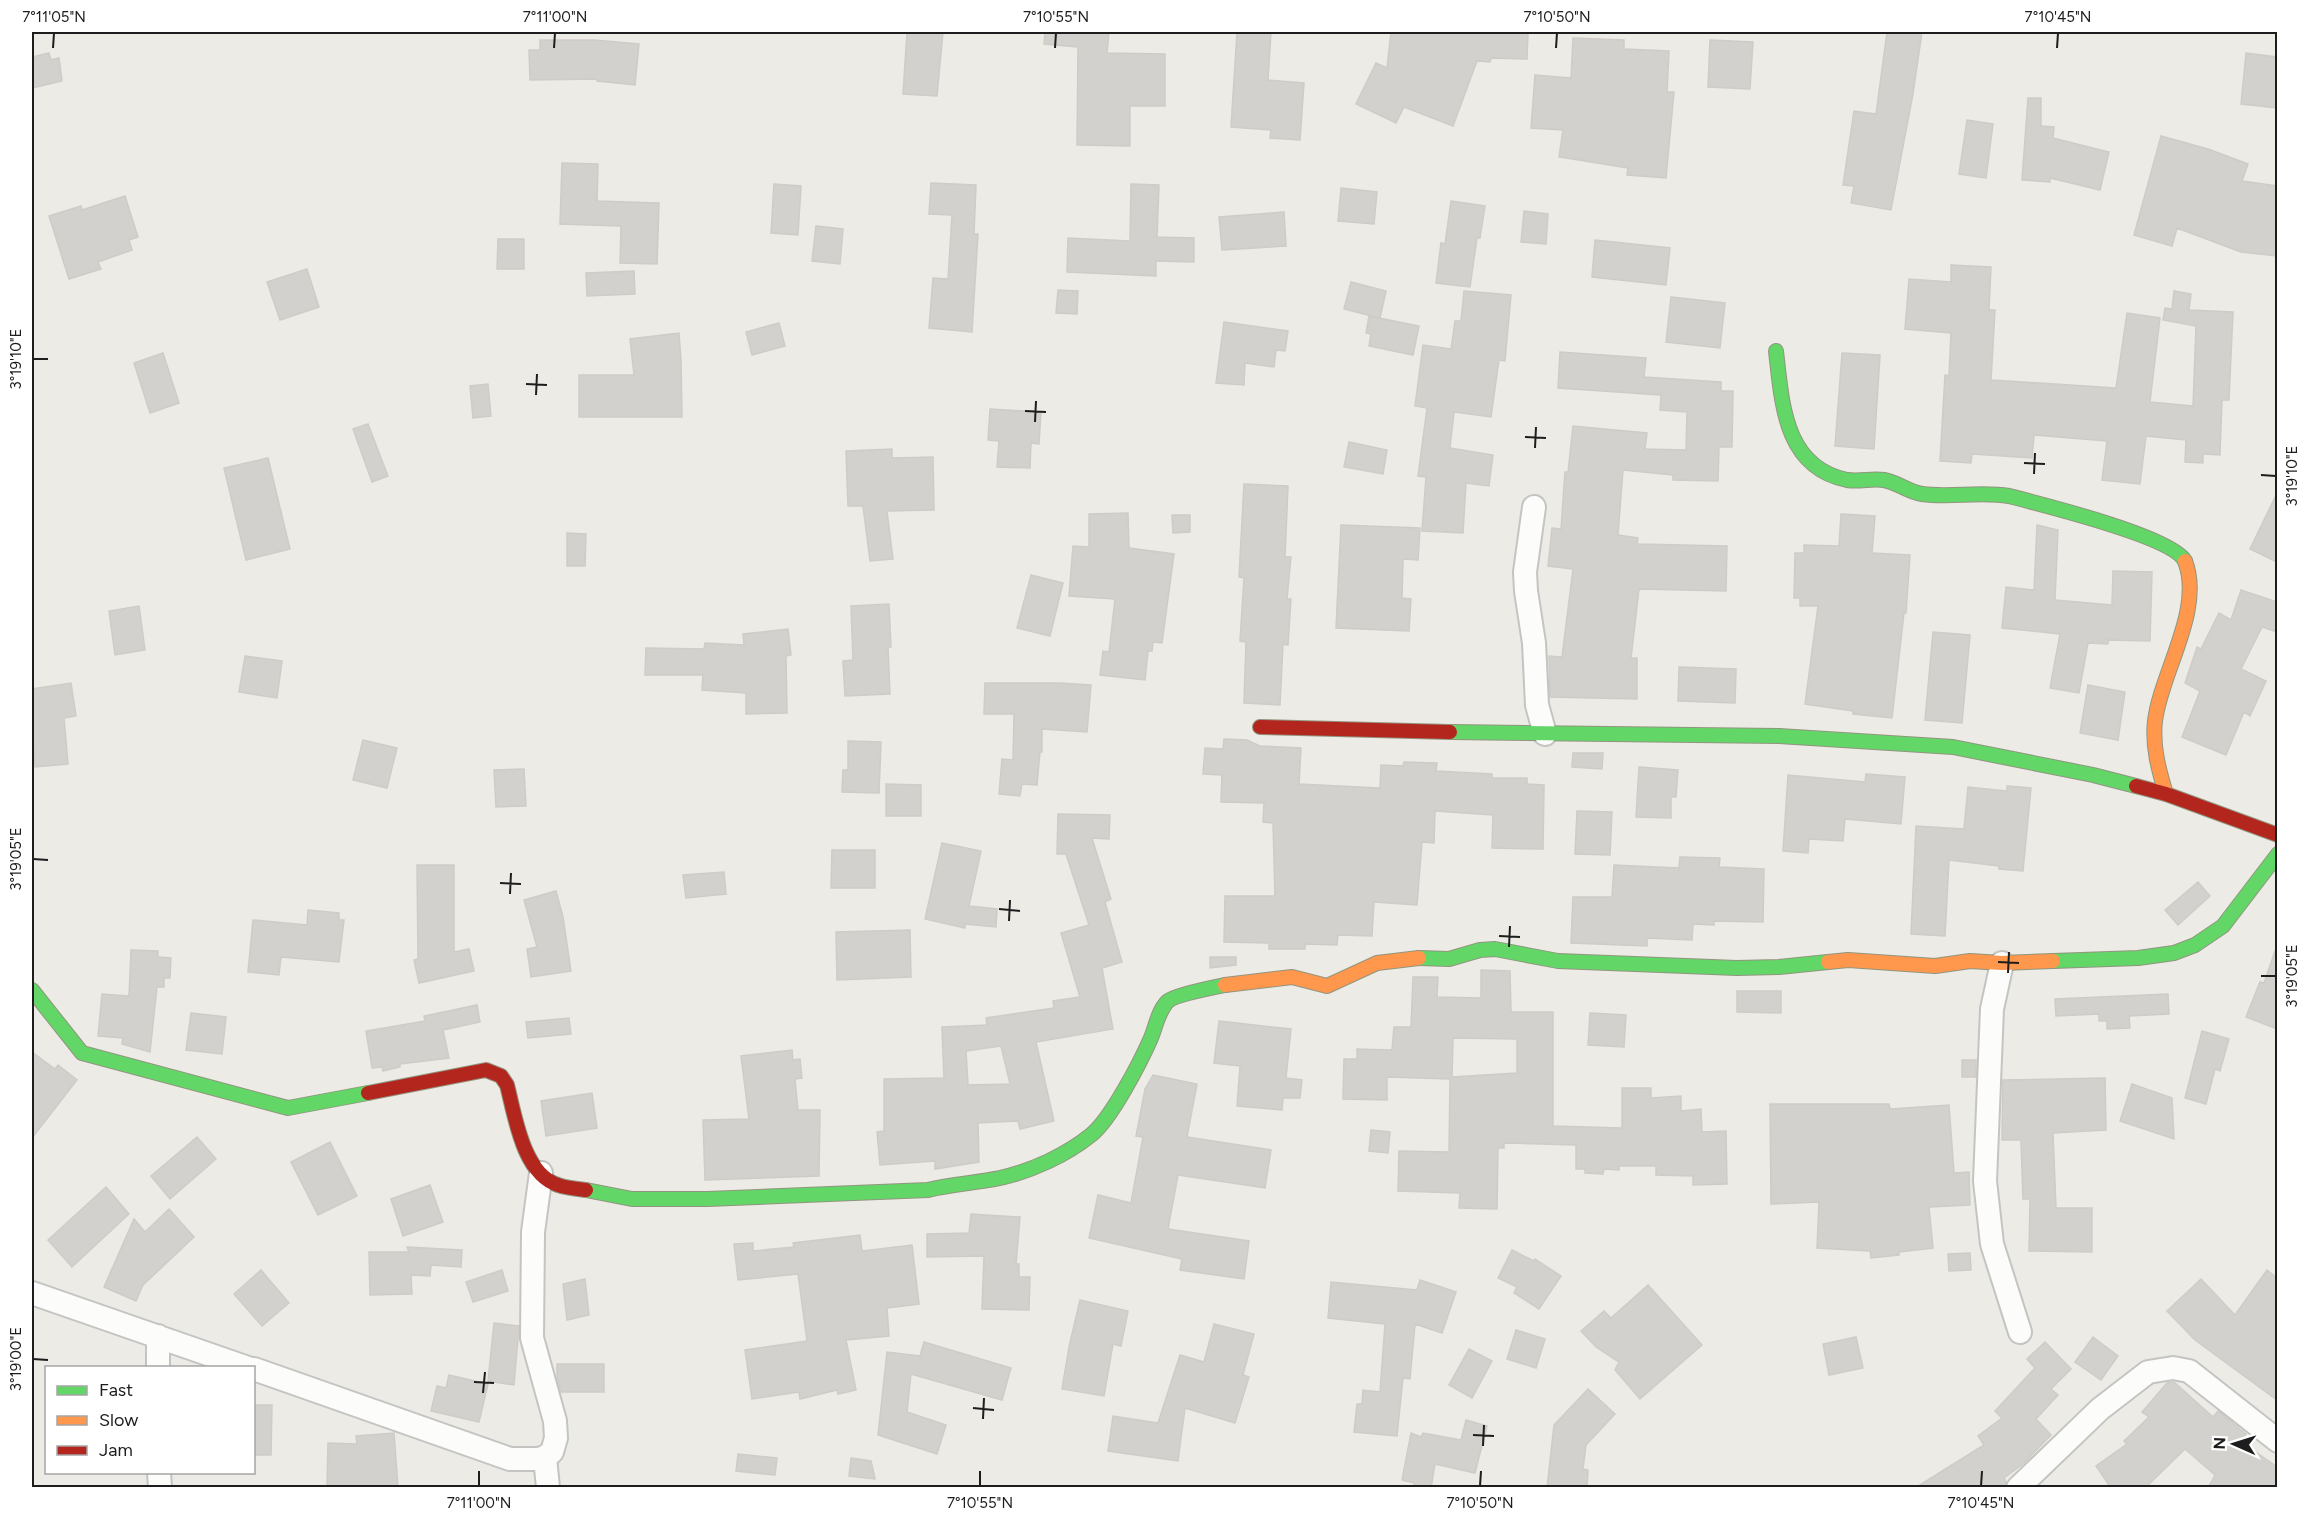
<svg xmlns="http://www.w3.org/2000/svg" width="2309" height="1519" font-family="Figtree,sans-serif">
<rect width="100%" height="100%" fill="#ecebe6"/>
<!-- building -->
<path fill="#d3d1cd" stroke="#cfccc7" stroke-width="1.5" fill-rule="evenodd" d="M907,32h36l-6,64 -34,-2z
M1045,32h64l-2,21 58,1v52h-35v40l-53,-1 1,-98 -34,-3z
M1237,32h34l-3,48 36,3 -4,57 -30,-2 1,-8 -40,-3z
M1391,32h137l-1,27 -36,-1 -1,4 -13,-1 -24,65 -49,-19 -8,16 -40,-19 20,-41 11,5z
M1887,32h35l-9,62 -22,116 -40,-7 3,-17 -11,-1 11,-74 22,3z
M1573,38l51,2v9l45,2 -2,41h7l-8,86 -39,-3 1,-7 -69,-11 4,-27 -32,-2 4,-53 36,3z
M540,40h54l45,4 -4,41 -38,-4v-2l-67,1 -1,-30h11z
M1710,40l43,2 -3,47 -42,-2z
M49,53l2,7 8,-2 3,23 -30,7v-31z
M2246,53l31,4v51l-36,-4z
M2028,98h13v28l13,1 -1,11 56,14 -9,38 -50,-12v4l-28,-2z
M1967,120l26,4 -7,54 -27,-4z
M2161,136l47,13 40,15 -6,17 35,5v70l-36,-4 -64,-24 -5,18 -38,-11z
M562,163l36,1 -1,37 62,2 -2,61 -37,-1 1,-37 -61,-2z
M931,183l45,2 -2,49h4l-6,98 -43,-4 4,-50 15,1 4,-64 -23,-1z
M774,184l27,2 -3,49 -27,-2z
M1131,184l28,1 -2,52 37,1v24l-38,-1v15l-89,-4 1,-34 62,3z
M1341,188l36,4 -3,32 -36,-3z
M125,196l13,41 -9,3 3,10 -34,12 3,7 -32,10 -20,-63 32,-10 1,4z
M1451,201l34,5 -5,32h-3l-7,49 -34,-4 5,-40 4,1z
M1524,211l24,3 -2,30 -25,-2z
M1284,212l2,34 -64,4 -3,-33z
M816,226l27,3 -3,35 -28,-3z
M498,239h26v30h-27z
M1595,240l75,8 -4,37 -74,-8z
M1951,265l40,2 -2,43h6l-4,70 125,8 11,-75 33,5 -10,84 43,4 3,-80 -33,-6 2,-12 7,1 2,-18 17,3 -2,16 44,2 -4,88h-7l-2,55 -17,-1v9l-18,-1 1,-22 -40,-4 -6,48 -38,-4 5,-39 -73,-6 -2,23 -60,-4 -1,9 -31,-2 5,-86 4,1 2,-43 -46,-4 4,-50 42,3z
M307,269l12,38 -39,13 -13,-38z
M634,271l1,23 -48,2 -1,-23z
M1351,282l35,9 -6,27 -36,-9z
M1058,290l20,1 -1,23 -21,-1z
M1464,291l47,4 -6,66 -6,-1 -8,57 -37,-5 -4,36 43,7 -4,31 -23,-3 -3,50 -41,-2 4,-54 -8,-1 9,-68 -12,-2 8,-61 28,4 4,-28h6z
M1671,297l54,6 -5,45 -54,-6z
M1369,316l50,10 -6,29 -44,-9 2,-12 -5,-1z
M1224,322l64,9 -3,20 -9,-1 -2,17 -29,-4 -1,22 -28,-2z
M779,323l6,23 -33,9 -6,-23z
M679,333l2,27 1,57h-103v-42h55l-4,-36z
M1560,352l86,6 -2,19 77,5v9h12l-1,56h-13l-1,34 -45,-1v-5l-50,-5 -5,65 20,3 -1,6 90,2 -1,45 -87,-2 -8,69h6v41l-87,-2 -1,-41 13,1 11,-88 -25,-3 4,-38 9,1 4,-57h3l5,-46 74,7 -2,16 41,1 1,-38 -27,-2 1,-15 -103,-7z
M163,353l16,50 -29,10 -16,-50z
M1842,353l38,2 -6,94 -39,-3z
M488,384l3,32 -18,2 -3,-32z
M990,409l51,3 -2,32 -8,-1 -1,25 -33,-1 2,-26 -11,-1z
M368,424l20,52 -16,6 -19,-53z
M1349,442l38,8 -4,24 -39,-7z
M892,449v9l41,-1 1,53 -47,1 6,48 -23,2 -7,-55h-15l-2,-55z
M268,458l22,91 -44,11 -22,-92z
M1244,484l44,2 -3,71h6l-4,42h4l-3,46 -5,-1 -3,61 -36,-2 2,-61 -6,-1 4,-63 -5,-1z
M2277,493v69l-27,-13z
M1128,513l1,35 45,6 -12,89 -9,-1 -1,9h-4l-3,29 -45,-5 3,-24 6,1 6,-53 -46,-3 4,-50 16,1v-33z
M1841,514l34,2 -3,37 38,2 -4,58h-2l-12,105 -39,-4v-3l-48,-7 13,-98h-18v-8h-6l1,-45h9v-8l35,1z
M1172,515h18v17l-17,1z
M1341,525l79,3 -2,32 -15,-1 -1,39 9,1 -2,32 -73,-3z
M2037,525l21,5 -3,70 57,5 1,-34 39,1 -2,69 -42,-1v4l-20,-1 -9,50 -29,-5 10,-54 -58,-6 4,-41 28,3z
M567,533l19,1 -1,32h-18z
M1031,575l32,8 -13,53 -33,-8z
M2241,590l36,12v30l-15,-5 -21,42 25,12 -16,35 -6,-4 -18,43 -44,-18 18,-46 -15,-8 12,-36 4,2 18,-36 12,7z
M889,604l2,43h-3l2,47 -45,2 -2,-35 10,-1 -2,-54z
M139,606l6,44 -30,5 -6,-44z
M788,629l3,26 -5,1 1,57 -41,1v-21l-44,-3 1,-15h-58l1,-27 58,1 1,-6 39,2 -1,-11z
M1933,632l37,3 -8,88 -37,-3z
M245,656l37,5 -5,37 -38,-6z
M1679,667l57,2 -1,34 -57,-2z
M71,683l5,33 -12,2 4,46 -33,3 -3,-41v-37z
M985,683h74l32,2 -4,47 -45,-3v23h-2l-3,33 -15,-1 -2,12 -21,-2 3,-35 11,1 1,-46h-30z
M2088,685l37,7 -7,48 -38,-7z
M1224,739l23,1 13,6 41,2 -2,36 81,4 1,-23 22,1 1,-4 33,1 -1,8 56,3v4h35v6l17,1 -1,64 -51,-1 1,-33 -58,-4 -1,32 -12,-1 -5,63 -43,-3 -2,34 -34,-1 -1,10 -32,-1v5h-36v-6l-45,-1 1,-46h50l-2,-73 -10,-1 1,-19 -43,-1 1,-27 -19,-1 2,-26 18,1z
M363,740l34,8 -10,40 -34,-8z
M848,741l33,1 -2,51 -37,-1 1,-22h5z
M1573,753h30l-1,16 -30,-2z
M1639,767l39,3 -2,27h-5v21l-35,-1z
M524,769l2,37 -30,1 -2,-37z
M1866,774l39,3 -4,47 -56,-5 -2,22 -34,-2 -1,14 -25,-2 5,-76 77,7z
M886,784l35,1v31h-35z
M2007,786l24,2 -8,83 -24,-2v-3l-50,-6 -4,76 -34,-2 5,-108 48,3 4,-42 39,4z
M1577,811l35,1 -2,43 -35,-1z
M1058,814l52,1 -1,24 -17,-1 19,61 -6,3 17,60 -20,6 11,61 -77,13 18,79 -34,8 -2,-8 -40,2 1,39 -44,7v-8l-55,4 -3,-33 7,-1v-52l60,-1 -2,-51 45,-2 -1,-7 68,-10 -1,-7 27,-4 -19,-64 28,-8 -23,-71h-9zM1001,1046l9,38 -42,1 -2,-34z
M942,843l39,8 -12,55 28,3 -1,18 -31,-3v4l-40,-9z
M832,850h43v38h-44z
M1680,857l40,1 -1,9 45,2 -1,53 -49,-1v4l-21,-1 -1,16 -45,-2v8l-76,-3 2,-46h39l2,-32 65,3z
M417,865h37v87l15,-3 5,22 -55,12 -5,-23 4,-1z
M724,872l2,22 -40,4 -3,-23z
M2198,882l12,14 -32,29 -13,-15z
M556,891l7,26 8,54 -40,6 -4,-28 10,-2 -13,-47z
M308,910l31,3v7h5l-5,42 -58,-5 -2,18 -31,-3 5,-52 54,5z
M910,930l1,47 -74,3 -1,-48z
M131,950l27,1v6l13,1 -1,20h-6v9h-7l-7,65 -28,-8 1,-6 -25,-2 4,-42 27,2z
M2275,951h2v78l-31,-12 14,-35 4,1z
M1210,957h26v8l-26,3z
M1481,970l29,1 1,41h42v114l69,2v-40h29v10l30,-2v15l20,-2 1,23 24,-1 1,53 -34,1v-9l-37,-1v-9h-37v4l-15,-1 -1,5 -18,-1v-4h-9v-24l-72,-2v5h-6l-1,61 -38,-1 1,-15 -62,-2 1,-40 50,1 1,-73 -63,-2v23l-44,-1 1,-40h13v-10l35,1 2,-23h17l2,-50h25l-1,20 44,1zM1453,1038l64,1v34l-65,4z
M1737,991h44v22l-44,-1z
M2168,994l1,20 -40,2 1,12 -23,1v-8h-8v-7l-43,2 -1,-17z
M477,1005l3,17 -37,8 6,28 -49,6v3l-17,4 -1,-4 -10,1 -6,-37 59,-10 -1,-5z
M191,1013l35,4 -4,37 -36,-4z
M1590,1013l36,2 -2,32 -36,-2z
M569,1018l2,16 -43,4 -2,-16z
M1219,1021l72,8 -5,49 16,2 -2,18h-17l-1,12 -45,-4 3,-40 -26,-3z
M2202,1031l27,8 -9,32 -5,-2 -9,35 -21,-6z
M792,1050l1,10 7,-1 2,19 -7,1 3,31h22l-1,66 -114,4 -2,-60 46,-1 -8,-63z
M32,1052l23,17 3,-4 19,15 -45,58z
M1962,1060h14v17h-14z
M1153,1075l44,9 -10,53 84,13 -6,38 -87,-13 -10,54 81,12 -5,38 -64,-9 2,-11 -93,-21 9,-43 33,8 12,-66 -7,-1 9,-47z
M2105,1078l1,52 -53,3 3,75h36v44l-63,-1 1,-52h-7l-2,-59h-19l1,-60z
M2132,1084l40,14 2,41 -54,-18z
M592,1093l5,35 -51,8 -5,-35z
M1770,1104h119l1,5 59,-4 5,68 15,-1 1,33 -41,2 4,41 -34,4v3l-28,3 -1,-7 -53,-3 2,-46 -48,2z
M1371,1130l19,2 -2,21 -19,-2z
M197,1137l19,22 -46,40 -19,-23z
M330,1142l27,54 -39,19 -27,-53z
M430,1185l13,37 -40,14 -12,-37z
M106,1187l23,27 -57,53 -24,-27z
M169,1209l25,28 -51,48 -7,16 -32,-14 30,-68 11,13z
M971,1214l49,3 -4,47h3v13h11l-1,33 -47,-1 2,-53 -57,1v-23l42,-1z
M860,1235l2,16 50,-6 7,59 -32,4 2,28 -43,4 10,50 -18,4 -1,-4 -37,9 -1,-7 -47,7 -7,-49 62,-9 -9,-67 -60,6 -4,-36 19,-1v8l41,-4 -1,-4z
M407,1247l55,3 -1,17 -30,-2 -1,11 -19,-1 1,19 -42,1 -1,-43h40z
M1512,1250l22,11 1,-2 26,17 -22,33 -25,-16 3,-6 -19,-9z
M1970,1253l1,17 -22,1 -1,-17z
M261,1270l28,33 -27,23 -28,-32z
M502,1270l6,21 -35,11 -7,-20z
M2267,1270l10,8v122l-82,-60 -28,-29 34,-32 34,36z
M585,1279l4,36 -22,5 -4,-36z
M1420,1280l36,12 -14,41 -27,-9 -5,55 -7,-1 -6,58 -43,-4 3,-28h5l1,-14 17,2 5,-68 -57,-6 3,-36 86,8z
M1648,1285l54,60 -62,54 -25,-29 4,-8 -23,-15 -15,-16 23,-20 7,7z
M1080,1300l48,11 -7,35 -8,-2 -9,52 -42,-7 7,-42z
M494,1323l25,3 -5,59 -26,-4z
M1214,1324l40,10 -11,41 6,2 -14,46 -50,-15 -7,53 -70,-10 5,-35 45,7 22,-68 24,7z
M1516,1330l29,9 -9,29 -29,-9z
M1856,1337l7,31 -34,7 -6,-31z
M2093,1337l25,19 -17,24 -26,-18z
M924,1342l87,26 -9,32 -91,-26 -4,38 39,13 -9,29 -59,-19 9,-83 33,4z
M2045,1342l26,27 -20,20 7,6 -22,24 15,16 -28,29 -19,14 2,4 -1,6h-90l69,-43 -6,-9 24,-18 -7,-7 40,-43 -8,-9z
M1469,1349l23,12 -20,37 -23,-13z
M557,1364h47v28h-43l-4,-16z
M449,1375l39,9 -9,38 -48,-11 6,-25 9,2z
M2174,1382l39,35 5,-6 28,23 -6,7 37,26v21h-69l7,-13 -30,-26 -40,39h-34l-15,-22 31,-22 -3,-3 25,-24 -7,-5 25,-29z
M1588,1389l27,25 -29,31 -3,24 5,1 -1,18h-40l7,-63z
M254,1405h18l-1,50h-17z
M1466,1420l21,6 -12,47 -40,-9 -4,24h-17v-5l-12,-3 9,-47 10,4 2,-4 38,7z
M394,1433l4,54 -71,1 1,-45 29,1 -1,-8z
M738,1454l39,4 -2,17 -39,-4z
M851,1458l20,3 4,18 -26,-3z"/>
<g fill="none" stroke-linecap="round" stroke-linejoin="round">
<!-- street casing -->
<g stroke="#c4c4c2" stroke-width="26">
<path id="street" d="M1534,507l-9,65 1,19 8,52 3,62 8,29
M2002,963l-10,46 -7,172 7,63 28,88
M32,1293l216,75
M158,1336v32
M254,1369l256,90h28l7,-2 7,-5 4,-14 -1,-17 -23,-83 1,-106 8,-59
M545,1457l3,31
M159,1472l1,16
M2018,1488l82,-79 48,-37 25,-4 16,3 89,70"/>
</g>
<!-- fast casing -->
<g stroke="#91957f" stroke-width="16">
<path id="fast" d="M1776,351c6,52 8,116 71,129 13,2 25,-2 37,0 13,2 24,12 38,14 29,4 58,-3 87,2 31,8 164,41 176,65
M1450,732l329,4 174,11 140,28 43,11
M1419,958l30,1 31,-9 15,-1 63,12 179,7 42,-1 49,-5
M2053,961l85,-3 36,-5 21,-8 28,-19 55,-72
M32,990l50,63 206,55 80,-15
M586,1190l46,9h75l221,-9c24,-6 48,-7 72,-12 32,-7 66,-23 91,-43 20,-16 49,-72 60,-97 5,-12 7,-27 17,-37 7,-6 47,-14 57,-16"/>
</g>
<!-- slow casing -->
<g stroke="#91957f" stroke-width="16">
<path id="slow" d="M2166,794c-7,-23 -14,-48 -11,-73 6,-49 49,-111 30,-160
M1828,962l20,-2 87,6 35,-5 32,2 51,-2
M1225,985l67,-8 35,9 50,-23 42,-5"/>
</g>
<!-- jam casing -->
<g stroke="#91957f" stroke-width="16">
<path id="jam" d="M1260,727l190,5
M2136,786l30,8 112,41
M368,1093l118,-23 15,6 6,9c8,31 16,89 51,100 8,3 19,4 28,5"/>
</g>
<!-- street -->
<use href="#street" stroke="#fcfcfb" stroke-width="22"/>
<!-- fast -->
<use href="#fast" stroke="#63d668" stroke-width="14"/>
<!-- slow -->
<use href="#slow" stroke="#ff974d" stroke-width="14"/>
<!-- jam -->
<use href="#jam" stroke="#b3261e" stroke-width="14"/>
</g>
<!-- ticks -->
<path fill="none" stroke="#1d1d1d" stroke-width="2" d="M53,48l1,-15M554,48l1,-15M1055,48l1,-15M1556,48l1,-15M2057,48l1,-15M33,359h15M526,384l21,1M536,395l1,-21M1025,411l21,1M1035,422l1,-21M1525,437l21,1M1535,448l1,-21M2024,463l21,1M2034,474l1,-21M2261,475l15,1M33,859l15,1M500,883l21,1M510,894l1,-21M999,909l21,2M1009,921l1,-21M1499,936l21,1M1509,947l1,-21M1998,962l21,1M2008,973l1,-21M2261,976h15M33,1359l15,1M474,1382l20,1M483,1393l2,-21M973,1408l21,2M983,1419l1,-21M1473,1435l21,1M1483,1446l1,-21M479,1486v-15M980,1486v-15M1480,1486l1,-15M1981,1486l1,-15"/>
<!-- border -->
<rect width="2309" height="1519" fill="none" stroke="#ffffff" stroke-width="66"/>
<!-- legend -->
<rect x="45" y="1366" width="210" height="108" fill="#ffffff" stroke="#a5a5a5" stroke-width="1.5"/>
<rect x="57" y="1386" width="30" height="9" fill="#63d668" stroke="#a5a5a5" stroke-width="1.5"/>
<text x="99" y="1396" font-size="18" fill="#1d1d1d">Fast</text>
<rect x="57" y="1416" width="30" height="9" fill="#ff974d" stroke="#a5a5a5" stroke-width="1.5"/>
<text x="99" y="1426" font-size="18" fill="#1d1d1d">Slow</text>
<rect x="57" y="1446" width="30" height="9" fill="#b3261e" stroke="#a5a5a5" stroke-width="1.5"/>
<text x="99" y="1456" font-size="18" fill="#1d1d1d">Jam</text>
<!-- north arrow -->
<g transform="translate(2234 1444) rotate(273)" stroke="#ffffff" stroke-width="4.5" paint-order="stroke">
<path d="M0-4.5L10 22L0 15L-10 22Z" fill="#1d1d1d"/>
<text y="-9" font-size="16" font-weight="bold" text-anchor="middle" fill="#1d1d1d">N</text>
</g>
<rect x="33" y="33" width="2243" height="1453" fill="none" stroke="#1d1d1d" stroke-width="2"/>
<g font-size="15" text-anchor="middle" fill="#1d1d1d">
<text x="54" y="22">7°11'05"N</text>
<text x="555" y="22">7°11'00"N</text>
<text x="1056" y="22">7°10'55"N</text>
<text x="1557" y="22">7°10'50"N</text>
<text x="2058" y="22">7°10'45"N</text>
<text transform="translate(16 359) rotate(-90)" y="5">3°19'10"E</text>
<text transform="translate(2292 476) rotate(-90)" y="5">3°19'10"E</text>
<text transform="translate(16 859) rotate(-90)" y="5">3°19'05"E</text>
<text transform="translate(2292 976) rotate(-90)" y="5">3°19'05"E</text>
<text transform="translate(16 1359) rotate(-90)" y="5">3°19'00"E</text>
<text x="479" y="1508">7°11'00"N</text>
<text x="980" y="1508">7°10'55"N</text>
<text x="1480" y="1508">7°10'50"N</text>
<text x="1981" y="1508">7°10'45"N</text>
</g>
</svg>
